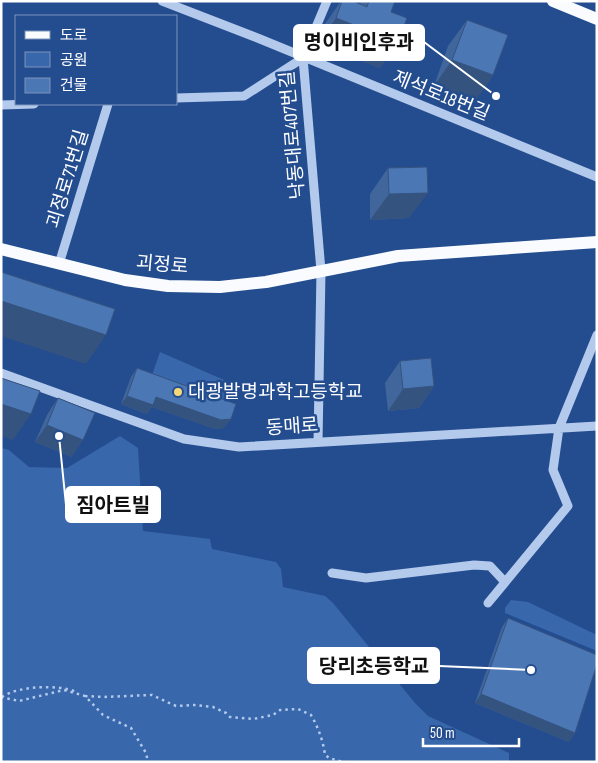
<svg xmlns="http://www.w3.org/2000/svg" width="598" height="763" font-family="'Sofia Sans Condensed','Noto Sans KR',sans-serif">
<rect width="100%" height="100%" fill="#244d8f"/>
<!-- green -->
<path fill="#3867ac" d="M160,352l71,31 3,11 -7,12 -76,-28z
M120,436l18,12 5,83 67,8 2,10 64,13 5,7 2,18 42,9 8,7 82,100 13,13 81,37v9h-508v-314l8,2 20,17 38,1z
M511,600l17,2 69,33v16l-92,-38v-5z"/>
<g fill="none" stroke-linecap="round" stroke-linejoin="round">
<!-- path -->
<path stroke="#b4caec" stroke-width="2.5" stroke-dasharray="2.5 4" stroke-linecap="butt" d="M85,696l18,1 49,-2 24,11 18,-1 19,2 13,6 4,4 23,2 20,-4 7,-5 18,-1 13,6c7,12 12,25 14,40l4,3 14,4
M1,697l18,4 45,-11 21,6 18,19 28,13 15,25 2,9
M2,697c15,-11 58,-13 74,-5"/>
<!-- minor -->
<path stroke="#b4caec" stroke-width="9" d="M162,1l98,38 337,138
M176,98l68,-2 59,-38
M1,105l33,-1
M59,264l49,-160
M1,373l183,66 55,8 358,-21
M318,442l3,-171 -18,-213 24,-57
M332,573l34,5 108,-13 16,1 15,16
M488,603l80,-97 -15,-36 6,-42 38,-93"/>
<!-- major -->
<path stroke="#f9fbff" stroke-width="12" d="M553,1l44,18
M1,249l124,31 43,6 52,1 46,-5 132,-26 199,-14"/>
</g>
<!-- wall -->
<path fill="#41669c" d="M341,1h12l7,3 1,-3h34l-4,11 7,30 -18,26 -62,-24 7,-20z
M467,20l26,55 -18,26 -41,-15 14,-40z
M388,168l21,50 -39,2v-26z
M400,361l34,25 -15,22 -31,3 -3,-28z
M137,368l87,60 -9,1 -63,-22 -5,7 -26,-10 10,-27z
M58,398l14,59 -37,-15 12,-27z
M508,618l67,115 -6,9 -94,-39 27,-76z"/>
<!-- shaded-wall -->
<path fill="#35537f" d="M336,18l62,24 -18,26 -62,-24z
M452,60l41,15 -18,26 -41,-15z
M428,193l-19,25 -39,2 19,-26z
M1,301l105,34 -20,29 -85,-28z
M434,386l-15,22 -31,3 15,-22z
M127,396l29,1 75,22 -7,9 -9,1 -63,-22 -5,7 -26,-10z
M1,404l30,10 -18,26 -12,-4z
M47,425l36,15 -11,17 -37,-15z
M481,694l94,39 -6,9 -94,-39z"/>
<!-- building -->
<path fill="#4c77b5" stroke="#35537f" d="M342,1h11l14,6 2,-6h26l-4,11 16,6 -9,24 -62,-24z
M467,20l41,15 -15,40 -41,-15z
M427,167l1,26 -39,1 -1,-26z
M1,272l114,37 -9,26 -105,-34z
M431,358l3,28 -31,3 -3,-28z
M137,368l99,36 -5,15 -10,1 -65,-23 -3,8 -26,-9z
M1,378l39,13 -9,23 -30,-10z
M58,398l37,15 -12,27 -36,-15z
M508,618l89,37v9l-22,69 -94,-39z"/>
<!-- markers -->
<circle fill="#f6d777" stroke="#244d8f" stroke-width="2" cx="178" cy="392" r="5"/>
<g text-anchor="middle" dominant-baseline="central" stroke-width="5" stroke-linejoin="round" paint-order="stroke">
<!-- street labels -->
<g font-size="19" fill="#fff" stroke="#244d8f">
<text transform="translate(441 96) rotate(22)">제석로18번길</text>
<text transform="translate(293 135) rotate(-95)">낙동대로407번길</text>
<text transform="translate(68 179) rotate(-73)">괴정로71번길</text>
<text transform="translate(162 265) rotate(5)">괴정로</text>
<text transform="translate(292 427) rotate(-4)">동매로</text>
</g>
<!-- poi labels -->
<g font-size="19" fill="#fff" stroke="#244d8f" text-anchor="start">
<text x="188" y="392">대광발명과학고등학교</text>
</g>
</g>
<!-- callouts -->
<path fill="none" stroke="#fff" stroke-width="2" d="M496 96L424 42M59 436L66 505M531 670L439 666"/>
<g fill="#fff" stroke="#244d8f" stroke-width="2">
<circle cx="496" cy="96" r="5"/>
<circle cx="59" cy="436" r="5"/>
<circle cx="531" cy="670" r="5"/>
</g>
<g fill="#fff" stroke="#fff" stroke-width="2">
<rect x="294" y="25" width="130" height="35" rx="5"/>
<rect x="66" y="487" width="94" height="35" rx="5"/>
<rect x="308" y="648" width="131" height="35" rx="5"/>
</g>
<g font-size="20" text-anchor="middle" font-weight="bold" fill="#111">
<text x="359" y="49">명이비인후과</text>
<text x="113" y="512">짐아트빌</text>
<text x="374" y="673">당리초등학교</text>
</g>
<!-- border -->
<rect width="598" height="763" fill="none" stroke="#ffffff" stroke-width="5"/>
<!-- legend -->
<rect x="15" y="15" width="162" height="90" fill="#244d8f" stroke="#7c94bc"/>
<rect x="25" y="31" width="25" height="8" fill="#f9fbff" stroke="#7c94bc"/>
<text x="60" y="40" font-size="15" fill="#ffffff">도로</text>
<rect x="25" y="52" width="25" height="15" fill="#3867ac" stroke="#7c94bc"/>
<text x="60" y="65" font-size="15" fill="#ffffff">공원</text>
<rect x="25" y="78" width="25" height="15" fill="#4c77b5" stroke="#7c94bc"/>
<text x="60" y="90" font-size="15" fill="#ffffff">건물</text>
<!-- scale -->
<path d="M423 738v8h96v-8" fill="none" stroke="#ffffff" stroke-width="2.5"/>
<text x="430" y="738" font-size="15" fill="#ffffff" stroke="#244d8f" stroke-width="4" paint-order="stroke">50 m</text>
</svg>
